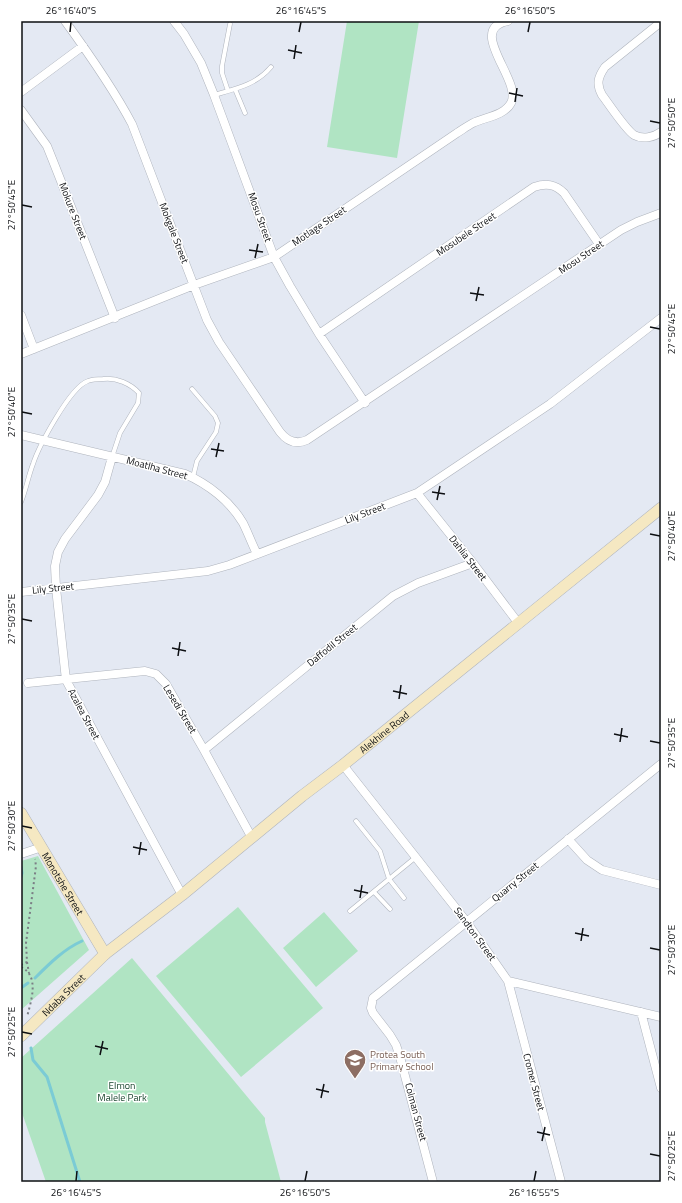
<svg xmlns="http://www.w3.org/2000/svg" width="682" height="1203" font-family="'Titillium Web',sans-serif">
<rect width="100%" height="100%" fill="#e4e9f3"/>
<!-- green -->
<path fill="#b0e4c3" d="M347,21h72l-22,137 -70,-11z
M38,856l51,94 -68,60v-149z
M238,907l85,101 -82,69 -85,-101z
M324,912l34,39 -42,36 -33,-39z
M132,958l133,160v4l16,60h-235l-25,-72v-52z"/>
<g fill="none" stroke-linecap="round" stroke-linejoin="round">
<!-- stream -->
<path stroke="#7bcbd5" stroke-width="3" d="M21,867l1,6 -1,4
M35,978c14,-14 29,-29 47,-37
M21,988l7,-5
M31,1048l2,12 14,17 33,105"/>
<!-- lane casing -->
<g stroke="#afb4bd" stroke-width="5">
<path id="lane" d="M235,89l10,24
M228,91l-6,-18v-7l8,-42
M214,95c21,-6 42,-10 57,-28
M192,389l23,27 3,7 -2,9 -19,29 -4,16
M21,502c5,-12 7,-25 12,-38 6,-18 37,-77 55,-83 5,-2 11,-2 15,-2 13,-2 28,5 36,14l-1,10 -18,30 -8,24
M356,821l24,30 9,28 15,19
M374,892l16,17
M350,911l66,-54"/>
</g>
<!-- street casing -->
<g stroke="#afb4bd" stroke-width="9">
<path id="street" d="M65,21c24,33 48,67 67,103l75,196 12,22 61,90c7,9 16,13 27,8l314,-210 16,-8 24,-9
M174,21l10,13 17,29 13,32 60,162 16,29 29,48 46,69
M661,22l-56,45c-7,10 -9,17 -3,28 7,9 23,34 32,40 9,5 20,2 27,-3
M21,92l62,-46
M21,110l26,36 6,15 62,157
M21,315l13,34
M319,334l215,-147c12,-4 21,-3 30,6l35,51
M21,354l173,-69 80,-28 183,-124c5,-3 10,-7 16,-10 12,-6 31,-7 38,-20 12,-22 -46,-74 -3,-82
M21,435l164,39c23,10 45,27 58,49 5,10 9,21 14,31
M112,457l-7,25 -7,13 -33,44 -7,13 -3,14 1,22 10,92 116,215
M417,493l56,70 46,61
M21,592l187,-21 21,-6 188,-72 133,-89 111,-86
M28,683l107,-11 10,-1 11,3 10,10 38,66 48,88
M204,750l189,-154 25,-13 55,-20
M343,765l123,156 42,60 53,201
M568,839l19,21 15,10 59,15
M21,854l21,-7
M508,981l153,36
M641,1012l20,76
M433,1182l-33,-125 -4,-12 -6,-10 -17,-22 -2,-5 2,-10 288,-234"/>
</g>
<!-- secondary casing -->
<g stroke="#afb4bd" stroke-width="12">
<g id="secondary">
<path id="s1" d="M21,813l84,141"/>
<path id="s2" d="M21,1036l84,-82 77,-59 120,-99 41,-31 318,-257"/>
</g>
</g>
<!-- path -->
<path stroke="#7b7e85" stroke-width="2" stroke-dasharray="2 3" stroke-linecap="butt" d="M27,962l2,11
M21,965l6,-3 -1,-19 10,-77 -1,-7
M21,967c19,9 10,34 6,50"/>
<!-- lane -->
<use href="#lane" stroke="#fff" stroke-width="4"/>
<!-- street -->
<use href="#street" stroke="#fff" stroke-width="8"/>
<!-- secondary -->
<use href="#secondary" stroke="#f5e8c2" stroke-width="11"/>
</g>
<!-- ticks -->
<path fill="none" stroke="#0d0f12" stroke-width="1.5" d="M70,32l1,-10M299,32l2,-10M528,32l2,-10M288,50l14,3M294,59l2,-14M509,93l14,3M515,102l2,-14M650,121l10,2M22,205l10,2M249,250l14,2M255,258l3,-14M470,293l14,2M476,301l3,-14M650,327l10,2M22,412l10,2M211,449l13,2M216,457l3,-14M432,492l13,2M437,500l3,-14M650,534l10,2M22,619l10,2M172,648l14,3M178,656l2,-14M393,691l14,3M399,699l2,-14M614,734l14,3M650,741l10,2M620,742l2,-14M22,826l10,2M133,847l14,3M139,855l2,-13M354,890l14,3M360,898l2,-13M575,933l14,3M581,941l2,-13M650,948l10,2M22,1032l10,2M95,1046l13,3M100,1055l3,-14M316,1089l13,3M321,1098l3,-14M537,1132l13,3M542,1141l3,-14M650,1154l10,2M76,1181l1,-10M305,1181l2,-10M534,1181l2,-10"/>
<!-- icons -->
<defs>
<g id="school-pin" transform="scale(1.15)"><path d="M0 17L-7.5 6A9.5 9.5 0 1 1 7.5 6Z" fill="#8d6e63" stroke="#fff"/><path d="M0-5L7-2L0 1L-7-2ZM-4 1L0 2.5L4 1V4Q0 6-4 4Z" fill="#fff"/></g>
</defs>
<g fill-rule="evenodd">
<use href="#school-pin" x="355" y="1060"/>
</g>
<g text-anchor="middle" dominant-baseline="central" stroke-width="3" stroke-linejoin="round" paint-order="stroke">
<!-- street labels -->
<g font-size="10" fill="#0d0f12" stroke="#fff">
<text transform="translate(73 211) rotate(69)">Mokure Street</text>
<text transform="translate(260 217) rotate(70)">Mosu Street</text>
<text transform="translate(319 226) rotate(-34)">Motlage Street</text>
<text transform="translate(174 233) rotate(69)">Mokgale Street</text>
<text transform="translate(466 234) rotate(-34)">Mosubele Street</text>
<text transform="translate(581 257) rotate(-34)">Mosu Street</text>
<text transform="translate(157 468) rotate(15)">Moatlha Street</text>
<text transform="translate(365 513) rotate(-21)">Lily Street</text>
<text transform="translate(468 558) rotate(52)">Dahlia Street</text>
<text transform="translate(53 588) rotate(-6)">Lily Street</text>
<text transform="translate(332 645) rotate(-39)">Daffodil Street</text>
<text transform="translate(180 709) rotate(59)">Lesedi Street</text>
<text transform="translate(84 714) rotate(62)">Azalea Street</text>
<text stroke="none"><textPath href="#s2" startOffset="474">Alekhine Road</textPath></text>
<text transform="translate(515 882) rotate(-39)">Quarry Street</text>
<text stroke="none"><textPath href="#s1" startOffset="82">Monotshe Street</textPath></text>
<text transform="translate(475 934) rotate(54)">Sandton Street</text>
<text stroke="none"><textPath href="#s2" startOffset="59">Ndaba Street</textPath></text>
<text transform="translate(534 1082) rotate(75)">Cromer Street</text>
<text transform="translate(416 1112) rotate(75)">Colman Street</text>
</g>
<!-- education labels -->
<g font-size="10" fill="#785e54" stroke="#fff" text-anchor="start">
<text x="370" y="1054">Protea South<tspan x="370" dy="12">Primary School</tspan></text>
</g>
<!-- park labels -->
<g font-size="10" fill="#0f3d25" stroke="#fff">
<text x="122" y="1085">Elmon<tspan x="122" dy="12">Malele Park</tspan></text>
</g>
</g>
<!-- border -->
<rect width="682" height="1203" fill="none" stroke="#ffffff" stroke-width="44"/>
<rect x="22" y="22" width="638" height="1159" fill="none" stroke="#0d0f12" stroke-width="1.5"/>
<g font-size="10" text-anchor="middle" fill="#0d0f12">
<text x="71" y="14">26°16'40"S</text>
<text x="301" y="14">26°16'45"S</text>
<text x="530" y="14">26°16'50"S</text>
<text transform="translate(671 123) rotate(-90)" y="4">27°50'50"E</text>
<text transform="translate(11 205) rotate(-90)" y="4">27°50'45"E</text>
<text transform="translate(671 329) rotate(-90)" y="4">27°50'45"E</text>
<text transform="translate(11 412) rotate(-90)" y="4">27°50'40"E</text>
<text transform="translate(671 536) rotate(-90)" y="4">27°50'40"E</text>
<text transform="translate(11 619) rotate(-90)" y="4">27°50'35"E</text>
<text transform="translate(671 743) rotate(-90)" y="4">27°50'35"E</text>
<text transform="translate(11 826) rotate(-90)" y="4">27°50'30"E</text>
<text transform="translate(671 950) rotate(-90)" y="4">27°50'30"E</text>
<text transform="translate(11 1032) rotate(-90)" y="4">27°50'25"E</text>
<text transform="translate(671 1156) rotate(-90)" y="4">27°50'25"E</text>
<text x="76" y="1196">26°16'45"S</text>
<text x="305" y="1196">26°16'50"S</text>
<text x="534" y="1196">26°16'55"S</text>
</g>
</svg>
